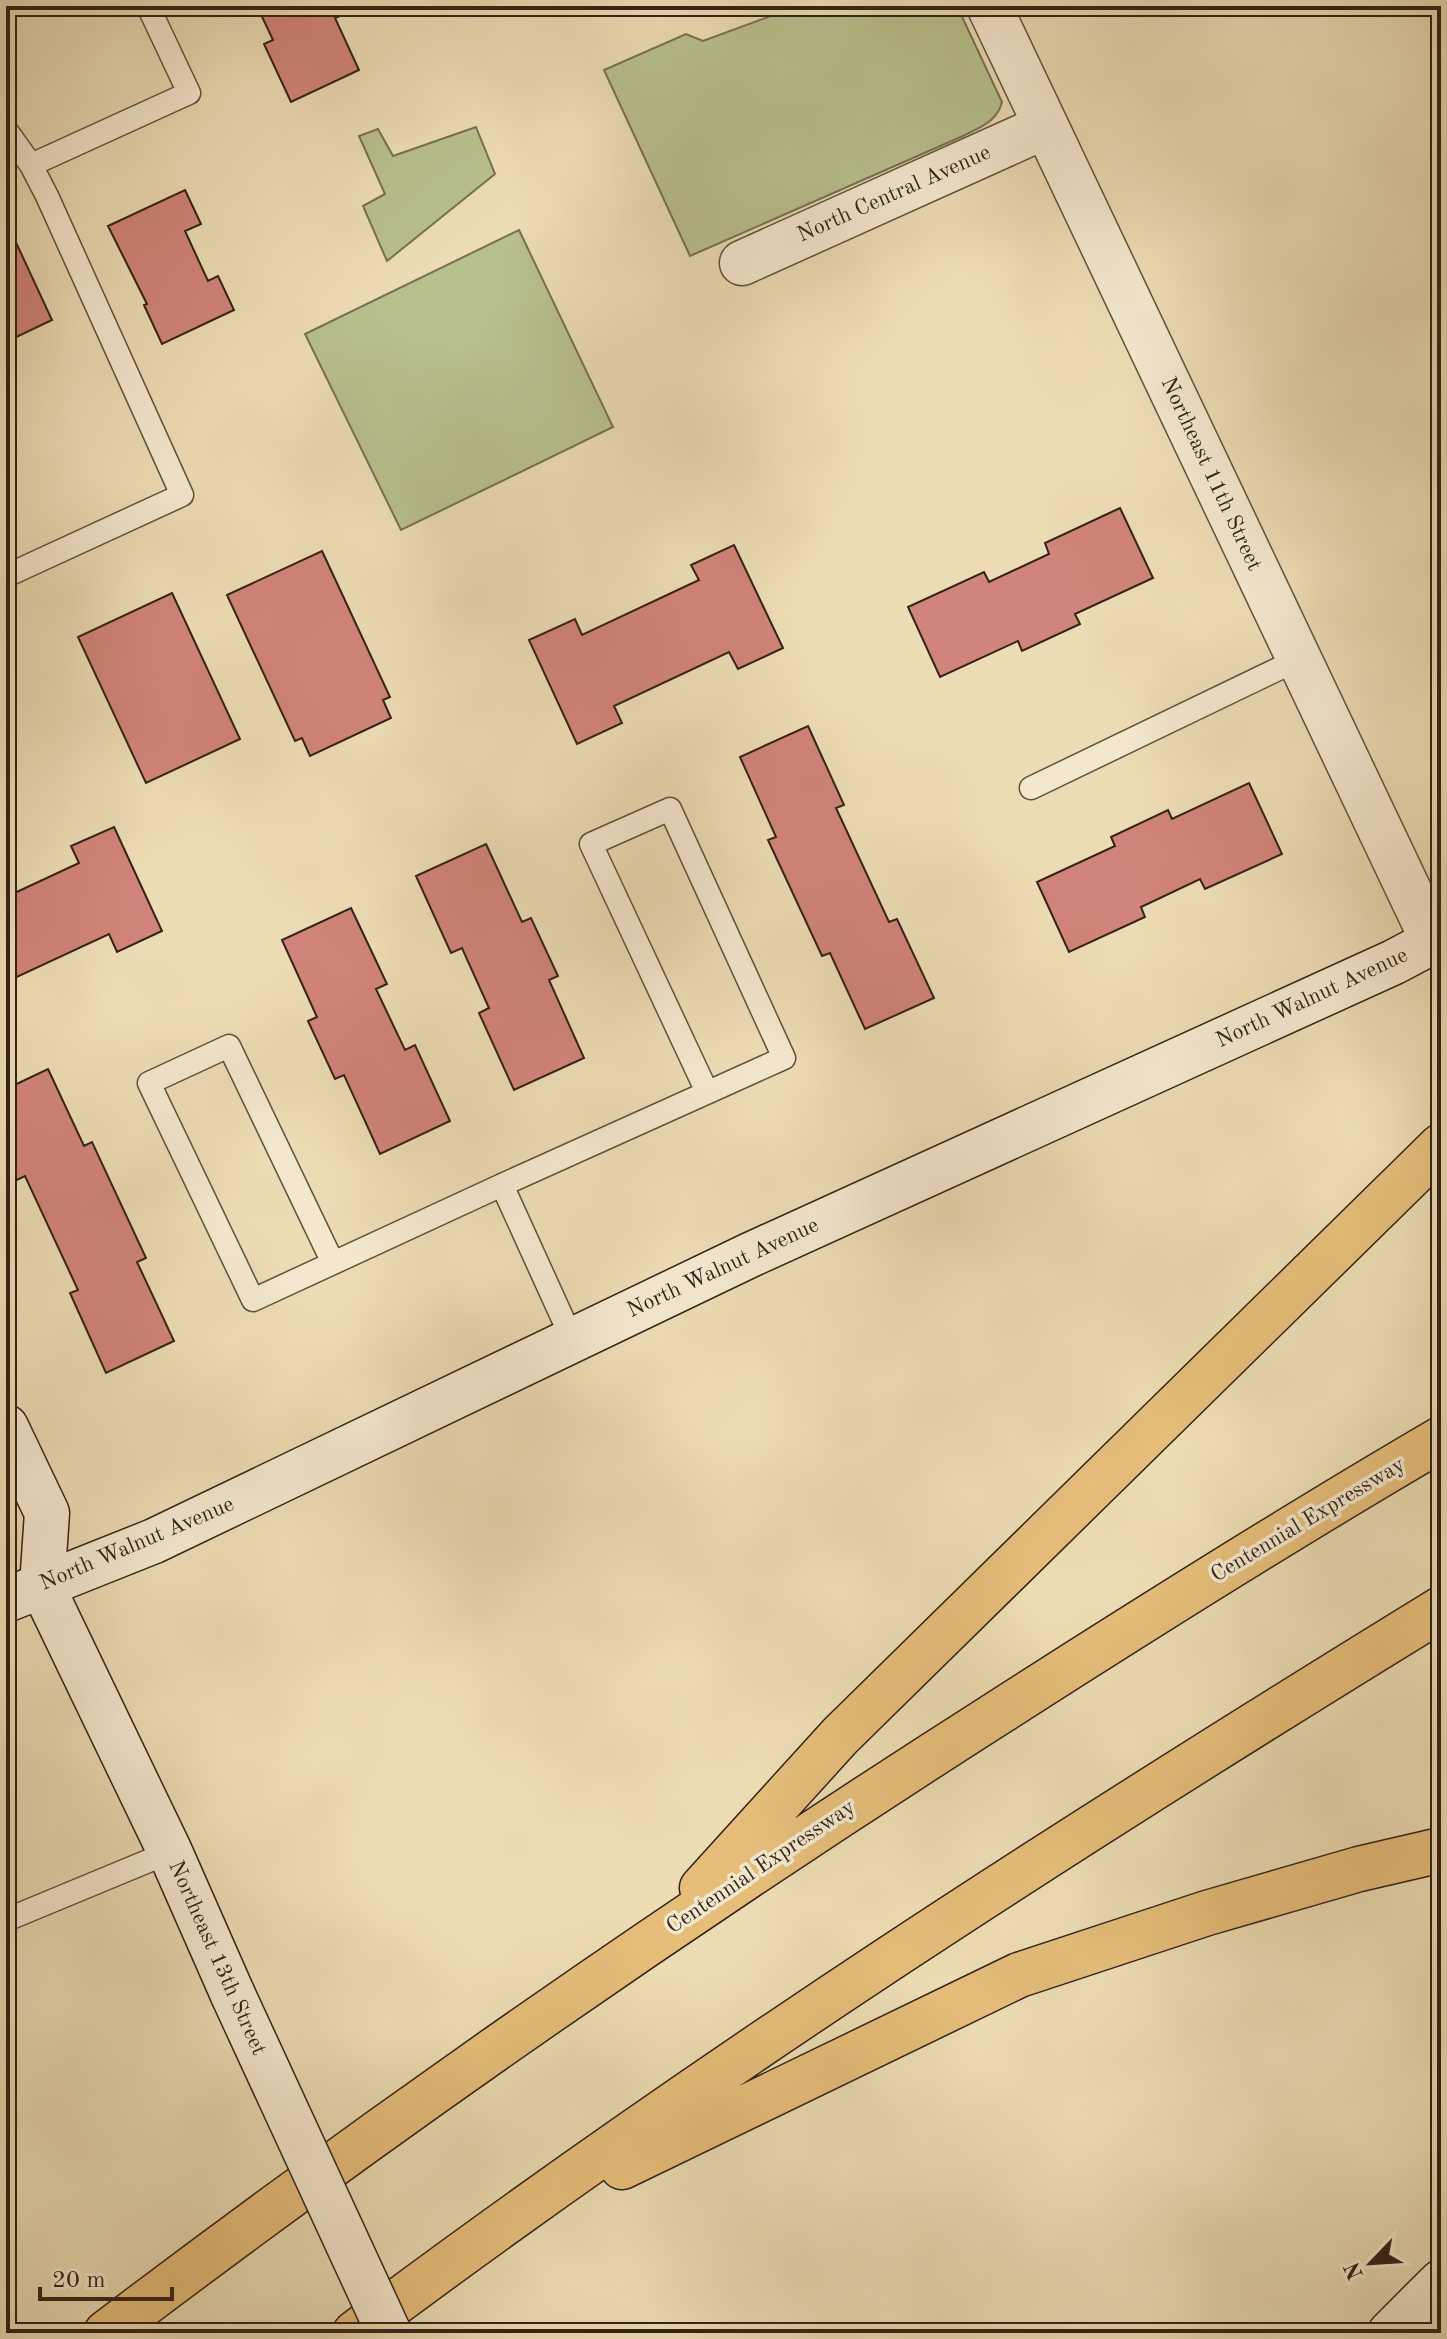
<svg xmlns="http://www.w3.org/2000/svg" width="1447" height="2339" font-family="'Old Standard TT',serif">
<rect width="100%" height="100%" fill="#ecdcb4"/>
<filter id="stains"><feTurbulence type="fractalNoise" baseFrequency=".0025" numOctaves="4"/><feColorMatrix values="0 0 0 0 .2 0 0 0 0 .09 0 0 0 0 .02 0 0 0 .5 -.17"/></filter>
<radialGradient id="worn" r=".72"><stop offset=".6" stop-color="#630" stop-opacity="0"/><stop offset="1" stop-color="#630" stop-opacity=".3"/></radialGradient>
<!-- green -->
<path fill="#b8c08d" stroke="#757152" stroke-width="2" d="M798,6h159l45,96c-5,20 -22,25 -39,34l-273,120 -86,-186 82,-36 17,7z
M476,127l19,47 -108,87 -24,-55 22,-12 -26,-58 19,-7 15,27z
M519,230l94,197 -212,103 -96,-196z"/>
<!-- building -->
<path fill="#d18479" stroke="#322217" stroke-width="2" d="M257,6h83l4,8 -9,4 24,52 -68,32 -27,-58 9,-4z
M185,190l16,34 -16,7 23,50 10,-5 16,34 -72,34 -18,-39 3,-1 -39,-78z
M6,221l46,99 -46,22z
M1120,508l33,70 -78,36 5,10 -58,27 -4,-10 -78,36 -32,-70 76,-35 5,10 60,-28 -4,-11z
M734,545l49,103 -45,21 -9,-17 -115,54 8,17 -45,21 -48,-104 46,-21 7,16 117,-55 -8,-15z
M322,551l68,146 -7,3 8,18 -81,38 -8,-18 -7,3 -68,-146z
M172,593l68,146 -94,44 -68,-146z
M808,726l36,79 -8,3 53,114 8,-3 37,79 -69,31 -35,-76 -8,3 -54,-116 8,-3 -36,-80z
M1249,783l33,71 -77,35 -5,-10 -59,28 4,10 -76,35 -32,-70 78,-36 -4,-9 57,-27 4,9z
M114,827l48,104 -45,21 -8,-18 -103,48v-85l73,-34 -8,-17z
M486,844l36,78 9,-4 27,58 -9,4 35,78 -70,32 -35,-77 10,-5 -27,-60 -11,5 -35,-77z
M351,908l36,76 -11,5 29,61 10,-5 35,76 -70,33 -36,-79 -9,4 -27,-58 9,-4 -35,-77z
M48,1069l36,77 8,-4 54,116 -9,4 37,79 -68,32 -36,-80 8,-3 -53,-114 -8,4 -11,-24v-67z"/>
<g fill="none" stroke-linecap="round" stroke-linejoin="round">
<!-- lane casing -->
<g stroke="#60503e" stroke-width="25">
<path id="lane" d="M6,130l25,35 16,31 135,299 -176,81
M31,165l158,-72 -41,-87
M1031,788l268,-129
M502,1185l282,-127 -114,-249 -79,35 116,248
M333,1263l-104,-217 -80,37 104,217 249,-115 70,154
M6,1920l164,-68"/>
</g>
<!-- street casing -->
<g stroke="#60503e" stroke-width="47">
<path id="street" d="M989,6l444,935
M742,263l304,-137"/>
</g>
<!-- secondary casing -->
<g stroke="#322217" stroke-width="47">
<path id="secondary" d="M6,1427l41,86 -5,73 128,266 63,143
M6,1600l148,-59 596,-286 644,-293 47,-25
M1390,2333l51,-51"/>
</g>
<!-- highway casing -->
<g stroke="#322217" stroke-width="47">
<path id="highway" d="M702,1888l138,-152 601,-590
M622,2167l397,-192 188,-62 152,-44 82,-19
M106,2333c290,-220 589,-427 895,-622 145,-93 291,-185 440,-272
M355,2333c348,-261 715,-496 1086,-724"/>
</g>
<!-- lane -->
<use href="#lane" stroke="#f3e8ce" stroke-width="22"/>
<!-- street -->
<use href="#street" stroke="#f3e8ce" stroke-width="44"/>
<!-- secondary -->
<use href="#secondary" stroke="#f3e8ce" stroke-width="44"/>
<!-- highway -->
<use href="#highway" stroke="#e6be7a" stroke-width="44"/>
<!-- secondary-bridge casing -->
<g stroke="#322217" stroke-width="47" stroke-linecap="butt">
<path id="secondary-bridge" d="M233,1995l156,338"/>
</g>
<!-- secondary-bridge -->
<use href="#secondary-bridge" stroke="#f3e8ce" stroke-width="44"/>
</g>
<g text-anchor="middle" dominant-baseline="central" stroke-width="7" stroke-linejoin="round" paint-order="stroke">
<!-- street labels -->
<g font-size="22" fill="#322217" stroke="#f3e8ce">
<text transform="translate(894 194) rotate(-24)">North Central Avenue</text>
<text transform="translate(1211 474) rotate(65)">Northeast 11th Street</text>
<text transform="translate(1312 998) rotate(-25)">North Walnut Avenue</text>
<text transform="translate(723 1268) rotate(-25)">North Walnut Avenue</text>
<text transform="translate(1308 1520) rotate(-31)">Centennial Expressway</text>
<text transform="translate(137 1544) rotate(-23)">North Walnut Avenue</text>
<text transform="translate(761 1867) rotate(-34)">Centennial Expressway</text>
<text transform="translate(217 1958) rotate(66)">Northeast 13th Street</text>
</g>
</g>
<!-- margin -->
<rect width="1447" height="2339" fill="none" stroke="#ecdcb4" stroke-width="32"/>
<rect x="8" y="8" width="1431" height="2323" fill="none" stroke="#322217" stroke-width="4"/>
<rect x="16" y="16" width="1415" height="2307" fill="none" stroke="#322217" stroke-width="2"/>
<!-- north arrow -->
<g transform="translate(1371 2263) rotate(245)" stroke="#f3e8ce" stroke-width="6" paint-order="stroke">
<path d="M0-6L14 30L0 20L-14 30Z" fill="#322217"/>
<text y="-12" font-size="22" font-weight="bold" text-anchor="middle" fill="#322217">N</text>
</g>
<!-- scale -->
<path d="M40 2287v12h132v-12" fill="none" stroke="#322217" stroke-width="4"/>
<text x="52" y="2287" font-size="24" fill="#322217" stroke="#f3e8ce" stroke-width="6" paint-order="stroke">20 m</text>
<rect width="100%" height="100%" filter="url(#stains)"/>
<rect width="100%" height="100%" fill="url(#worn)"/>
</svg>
